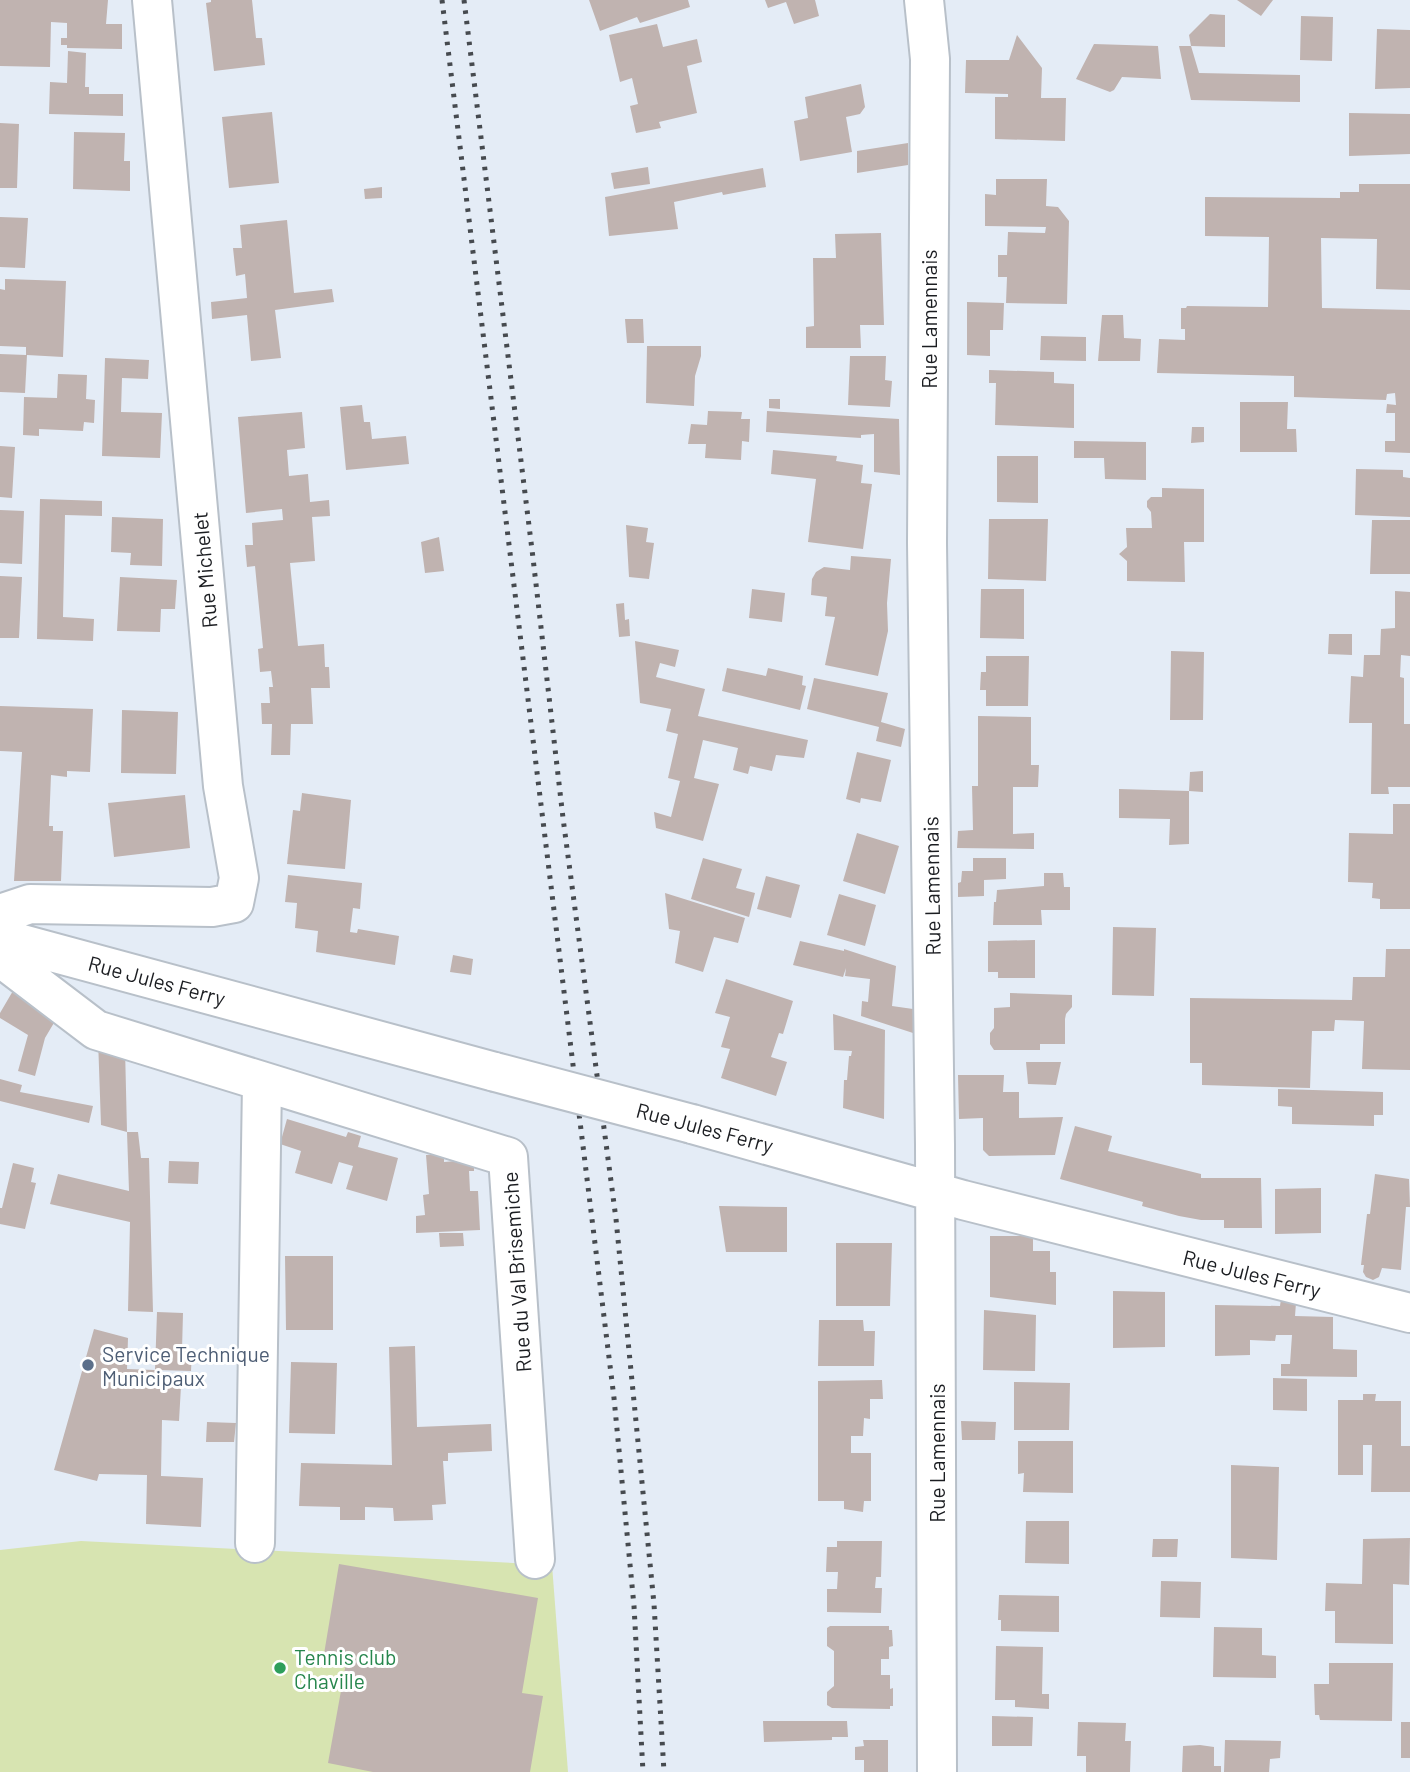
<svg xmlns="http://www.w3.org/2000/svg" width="1410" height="1772" font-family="Barlow,sans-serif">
<rect width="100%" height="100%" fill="#e4ecf6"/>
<!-- green -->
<path fill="#d7e4b1" d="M81,1541l471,24 16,207h-568v-222z"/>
<!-- building -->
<path fill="#c0b3b0" d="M0,0h108l-2,24h16v25l-55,-1v-3h-6v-7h6v-15l-16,-1 -1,45 -50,-1z
M211,0h41l4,38h6l3,27 -51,6 -8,-68 5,-1z
M589,0h99l2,7 -50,16 -3,-6 -37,14z
M765,0h50l4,16 -25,8 -8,-22 -18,6z
M1237,0h36l-12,16z
M1210,14l15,1v32l-34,-1 8,27 101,2v27l-109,-2 -12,-54h12l-2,-11z
M1301,16l32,1 -1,44 -32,-1z
M657,24l6,23 34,-8 5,23 -15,4 10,47 -38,9 2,6 -25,5 -6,-27 8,-2 -6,-26 -12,4 -11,-47z
M1377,29l33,1v58l-35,1z
M1017,35l25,33 -1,30h25l-1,43 -70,-2v-42h13v-3l-43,-1 1,-33h43z
M1094,44l64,2 3,33 -39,-2 -8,13 -4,2 -34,-13z
M68,51l18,2 -1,34h4v7h34v22l-74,-2 1,-32 17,1z
M861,84l4,23 -5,7 -14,3 6,35 -52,9 -6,-40 14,-3 -3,-21z
M272,112l7,71 -50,5 -7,-71z
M1349,113l61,1v40l-61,2z
M0,123l19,1 -2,64h-17z
M74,132l51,1 -1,28h6v30l-57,-2z
M908,143v22l-51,8v-22z
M648,167l2,17 -36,5 -3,-16z
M763,168l3,19 -43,8 -1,-3 -48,10 4,27 -69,7 -4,-39z
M996,179h51l-1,27 12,1 11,14 -2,83 -61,-1 1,-26h-9v-22h9l1,-23 37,1 1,-6 -61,-1v-32l11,1z
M1359,184h51v106l-34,-1 1,-50 -56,-1 1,70 88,2v143l-25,-1v-11h10v-28h-9l1,-9 9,1 -1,-12 -8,1 -1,6 -92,-3v-21l-137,-3 2,-34 26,1v-11h-4v-21h5l1,-2 81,1 1,-70 -64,-1v-39l135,1v-6h19z
M382,187v11l-17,1 -1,-10z
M0,217l28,1 -3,50 -25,-1z
M287,220l7,73 38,-4 2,13 -59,8 6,48 -30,3 -4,-46 -35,4 -1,-17 36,-4 -2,-24 -9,2 -3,-28h9l-2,-23z
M881,233l3,92h-24l1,23h-55v-21l8,-1 -1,-68h23l-1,-24z
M5,279l61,2 -3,76 -36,-2 -2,38 -25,-1v-38l26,1v-8l-26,-1v-57l5,1z
M967,302l37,1 -1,27h-13v26l-23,-1z
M1102,315h21l1,23 17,1 -1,22h-42z
M625,319h18l1,24h-17z
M1041,336l45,1v24l-46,-1z
M647,346h54v10l-6,20 -1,30 -48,-3z
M850,356h36l-1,24 7,1 -2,26 -42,-2z
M105,358l44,2 -1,19 -26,-1 -1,34 41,1 -2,45 -58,-2z
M989,370l65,2v11l20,1v44l-79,-3 1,-42h-7z
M58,374l29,1 -1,24 9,1 -1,23 -10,-1 -1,9 -44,-2v7l-16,-1 1,-38 33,1z
M769,399h11v10l-11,-1z
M1240,402h48l-1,27h9l1,23h-57z
M362,405l2,17h6l2,17 34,-3 3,28 -63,6 -6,-63z
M708,411l34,1 -1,7h9l-1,23 -7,-1 -1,19 -36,-2 1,-14h-18l3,-20 16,1z
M767,411l132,8 1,56 -26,-3v-38l-13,1v3l-95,-6z
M302,412l3,36 -18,2 2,26 19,-2 2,28 19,-2 1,16 -18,1 3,44 -25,2 8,83 26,-2 1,23h4l1,21h-19l2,36h-22l-1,31h-19l1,-31h-10l-1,-21h9l-1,-16h4l-2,-16 -11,1 -2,-23 5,-1 -8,-82 -8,1 -2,-22h8l-1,-22 31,-3 -1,-11 -36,4 -8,-96z
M1192,427h12v15l-13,1z
M1074,441l72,1v38l-41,-1 -1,-21h-30z
M0,446l15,1 -3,51 -12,-1z
M773,450l64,6 -1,5 27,4 -2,18 11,1 -9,65 -55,-7 8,-63 -45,-5z
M997,456h41v47l-41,-1z
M1356,469l47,1v7l7,1v39l-55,-2z
M1162,488l42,1v53h-20l1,40 -58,-1v-20l-8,-7 8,-7 -1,-19h26l-1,-16 -4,-5v-6l4,-4h11z
M40,499l62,2v15l-37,-1 -2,102 31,2 -1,22 -56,-2z
M0,510l24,1 -2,53 -22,-1z
M112,517l51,2 -1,47 -32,-1 1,-12 -20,-1z
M989,519h59l-2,62 -58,-2z
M1372,520h38v54h-40z
M626,525l22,3 -2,14 8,1 -5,36 -20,-2z
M439,537l5,34 -19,2 -4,-31z
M851,556l40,3 -4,44 1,28 -10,45 -53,-11 10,-48 -10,-1 2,-19 -16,-2 1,-16 4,-7 8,-5 26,3z
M0,576l22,1 -3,61h-19z
M120,577l57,3 -2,29h-14l-1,23 -43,-1z
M752,589l33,4 -3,29 -33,-4z
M981,589h43v50l-44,-1z
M1395,591l15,1v64l-9,-1 -1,22 4,1v46h6v63h-22l1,7h-18l1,-71h-23l2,-47 12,1 1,-22h16l1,-26 14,-1z
M624,603l1,17 4,-1 1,17 -11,1 -3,-33z
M1329,634h23v21l-24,-1z
M635,641l44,9 -4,17 -15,-4 -4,14 49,12 -7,27 110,24 -4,18 -28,-3 -4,16 -22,-5 -2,8 -15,-4 5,-22 -35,-8 -9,38 25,6 -16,57 -47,-13 -2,-16 17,5 9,-36 -12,-3 10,-44 -12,-3 5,-22 -31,-6z
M1171,651l33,1 -1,68h-33z
M986,656h43l-1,50h-42v-16h-6l1,-18h5z
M727,668l39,8 2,-8 35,8 -1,9 4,1 -6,24 -78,-19z
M814,678l74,15 -7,29 24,7 -4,18 -25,-6 3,-14 -72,-18z
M0,706l93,3 -3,63 -23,-1v6l-16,-2 -2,51h4v5h10l-2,50h-47l8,-129 -22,-1z
M122,710l56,2 -2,62 -55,-1z
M978,716l53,1v48h8l-1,22h-25v47l21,-1v16l-77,-1 1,-17 15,-1 -1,-44h6z
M857,752l34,8 -10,42 -20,-4 -1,5 -14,-4z
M1203,771v21l-14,-1 1,-19z
M1119,789l70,2v53l-20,1 1,-26 -51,-1z
M302,793l49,7 -6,69 -58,-5 6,-54 7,1z
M185,795l5,53 -76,9 -6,-54z
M1393,804h17v105h-30v-10l-8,-1 1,-15 -25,-1 1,-49 44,1z
M857,833l42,13 -14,48 -42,-13z
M703,858l39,11 -6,19 19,5 -6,24 -58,-18z
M973,858h33v21l-22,1v16l-26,1v-14l3,-1 1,-11h11z
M1044,873h19l1,14h6v23h-29l1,15h-49l1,-23h2l1,-12 47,-4z
M288,875l74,8 -2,26 -7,-1 -3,24 7,1 1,-4 41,7 -4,29 -79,-13 2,-21 -23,-3 2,-25 -12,-1z
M766,876l34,9 -9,33 -34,-9z
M665,893l80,25 -7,25 -24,-6 -11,35 -28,-9 5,-32 -11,-2z
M839,894l37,11 -11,41 -38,-11z
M1113,927l43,1 -2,68 -42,-1z
M1035,940v38h-37v-6h-10v-31z
M800,941l44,10v-2l52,17 -4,40 21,3v24l-52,-17 1,-15 6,1 2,-23 -25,-3 1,-8 -3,9 -50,-12z
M1386,949h24v121l-48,-1 2,-48 -29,-1 -1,11h-22l-2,57 -108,-3v-22h-12v-65l162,2 1,-23h32z
M453,955l20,4 -2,16 -21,-3z
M726,979l67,22 -10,33 -4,-1 -8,24 16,5 -11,34 -55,-18 9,-29 -9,-2 9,-30 -15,-4z
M17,984l44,27 -16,27 -10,38 -17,-5 10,-36 -28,-17v-5z
M1010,993l62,2v12l-6,7 -1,5v25h-25v6h-46l-4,-6v-11l4,-5v-20l16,-1z
M833,1014l52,16 -1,89 -41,-11 1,-28h3l2,-24h2l1,-5 -18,-1z
M98,1039l27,9 2,84 -26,-7z
M1026,1062h35l-5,23 -28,-1z
M958,1075h46l-1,17h16v26l44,-1 -8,38 -66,1 -6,-6v-32l-24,1z
M0,1079l22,6 -2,7 73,14 -4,17 -89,-22z
M1278,1089l105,3v23h-9v11l-82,-2v-17l-14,-1z
M287,1119l59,18 2,-5 13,4 -3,11 40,11 -11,43 -41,-12 7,-23 -14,-4 -7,22 -37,-11 6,-22 -21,-7z
M1075,1126l37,10 -4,15 93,23v4h60l1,50h-38v-8h-23l-22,-4 -37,-10 1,-4 -83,-23z
M127,1132h11l3,26h8l4,154 -25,-1 2,-89 -80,-18 8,-30 71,17z
M444,1154v8l24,-2 6,2v9h-5l1,20h8l2,39 -64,3v-17l9,-1 -2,-20 6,-1 -3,-39z
M169,1161l30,1 -1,22 -30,-1z
M13,1163l21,5 -3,14 5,1 -11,46 -25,-5v-16h2z
M1375,1174l34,5 1,28h-4l-5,63 -19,-2 -3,9 -6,3 -7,-3 -3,-5 1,-7h-3l6,-51h3z
M1321,1188v45l-46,1v-45z
M719,1206l68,1v45h-61z
M439,1233h24l1,13 -24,1z
M990,1236h43v15h17v21h6v33l-66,-8z
M836,1243h56l-2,63h-54z
M285,1256h48v74h-47z
M1113,1291l52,1v55l-52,1z
M1281,1299l15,4 -1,13 38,1v32l24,1v27l-76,-1v-12h9l2,-29h-16l-1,6 -25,-1v15l-35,1v-51l65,1z
M984,1310l52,5 -1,56 -52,-1z
M157,1312l26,1 -1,37h10l-1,21 -34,-1v15l24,1 -2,35 -17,-1 -1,56 42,2 -2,49 -55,-3 1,-49 -48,-1 -2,7 -43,-11 40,-141 34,9 -1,31 28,1z
M819,1320h44l1,11h11l-1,35h-56z
M415,1346l2,81 74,-3 1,27 -44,2v8h-5l3,43 -14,1 1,15 -39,1 -1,-13 -28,-1v13h-25v-13l-41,-1 2,-43 91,2 -3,-118z
M291,1362l46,1 -2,71 -46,-1z
M1273,1378l34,1v32l-34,-1z
M882,1380l1,19h-13v20l-6,-1 -1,18h-12v17h20v48h-7l-1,11 -19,-3v-8h-26v-120z
M1014,1382l56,1 -1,47h-55z
M1363,1394h13l-1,7h26v45h9v46h-39l1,-47h-9v30h-25v-75h25z
M961,1421l35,1 -1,18h-33z
M207,1422l29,1 -2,19h-28z
M1018,1441h55v52l-50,-1 1,-19 -6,1z
M1231,1465l48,2 -2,93 -46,-2z
M1026,1521h43v43l-44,-1z
M1410,1538l-1,47 -16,-1v60l-58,-1v-32h-10l1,-28 36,1 1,-45z
M1153,1539h25l-1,18h-25z
M837,1541h45l-1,36h-5l-1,11h7l-1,25 -54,-1v-23h10l1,-17h-12l1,-25h10z
M339,1564l199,34 -16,95 21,3 -13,76h-157l-45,-9 18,-100 -23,-3z
M1161,1581l40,1 -1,36 -40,-1z
M999,1595l60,1v36l-58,-1v-11h-3z
M830,1626h59v4h3l1,16 -4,1v12h-8v16h9v14l3,-1v18h-3v3l-58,-1 -5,-3v-13l7,-6v-35l-7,-5v-18z
M1214,1627l48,1v27l14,1v22l-63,-1z
M996,1646l47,1 -1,47h7v15l-34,-2v-7h-20z
M1329,1663h64l-1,58 -72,-1 -1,-5h-4l-1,-31h15z
M992,1716l41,1 -1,29h-40z
M763,1721h84l1,16h-16v3l-68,2z
M1078,1722l48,1 -1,18h6l-1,31h-44v-16h-9z
M1401,1722h9v36h-9z
M863,1740h25v32h-24v-12h-9v-13l9,-1z
M1225,1740l56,1 -1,17 -10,1 -1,13h-45z
M1200,1745l14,2v19h7v6h-39l1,-26z"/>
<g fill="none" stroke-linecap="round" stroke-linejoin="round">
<!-- minor casing -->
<g stroke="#b8c0c9" stroke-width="42">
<path id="minor" d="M924,0l6,59 -3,484 8,602 2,627
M0,914l30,-10 182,3 22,-4 5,-25 -16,-92 -71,-786
M0,938l495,134
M0,957l96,73 412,127 27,402
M692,1124l271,76 447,113
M255,1543l7,-461"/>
</g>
<!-- minor -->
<use href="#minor" stroke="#fff" stroke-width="38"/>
<!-- rail -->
<path stroke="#464a4f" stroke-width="5" stroke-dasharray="3.5 7" stroke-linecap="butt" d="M442,0l172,1398 20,208 9,166
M464,0l69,558 30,260 53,401 38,385 10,168"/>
<!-- minor-bridge casing -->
<g stroke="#b8c0c9" stroke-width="42" stroke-linecap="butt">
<path id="minor-bridge" d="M495,1072l197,52"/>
</g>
<!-- minor-bridge -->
<use href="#minor-bridge" stroke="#fff" stroke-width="38"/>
</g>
<!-- markers -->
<circle fill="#5c6f8a" stroke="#fff" stroke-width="2.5" cx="88" cy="1365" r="7"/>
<circle fill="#2e9e5b" stroke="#fff" stroke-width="2.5" cx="280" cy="1668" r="7"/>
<g text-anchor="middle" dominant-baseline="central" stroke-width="6" stroke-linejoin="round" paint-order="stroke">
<!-- street labels -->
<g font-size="21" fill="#1b1d21" stroke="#fff">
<text transform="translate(928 319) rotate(-90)">Rue Lamennais</text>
<text transform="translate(204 570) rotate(-95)">Rue Michelet</text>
<text transform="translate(931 886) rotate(-91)">Rue Lamennais</text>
<text transform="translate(157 980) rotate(15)">Rue Jules Ferry</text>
<text transform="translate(705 1127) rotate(15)">Rue Jules Ferry</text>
<text transform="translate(516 1272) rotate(-94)">Rue du Val Brisemiche</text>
<text transform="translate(1252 1273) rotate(14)">Rue Jules Ferry</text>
<text transform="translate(936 1453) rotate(-90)">Rue Lamennais</text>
</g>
<!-- service labels -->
<g font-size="21" fill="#4e5e75" stroke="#fff" text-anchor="start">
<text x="102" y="1353">Service Technique<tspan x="102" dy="24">Municipaux</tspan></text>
</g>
<!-- leisure labels -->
<g font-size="21" fill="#27864d" stroke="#fff" text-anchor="start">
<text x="294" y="1656">Tennis club<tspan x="294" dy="24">Chaville</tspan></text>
</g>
</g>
</svg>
